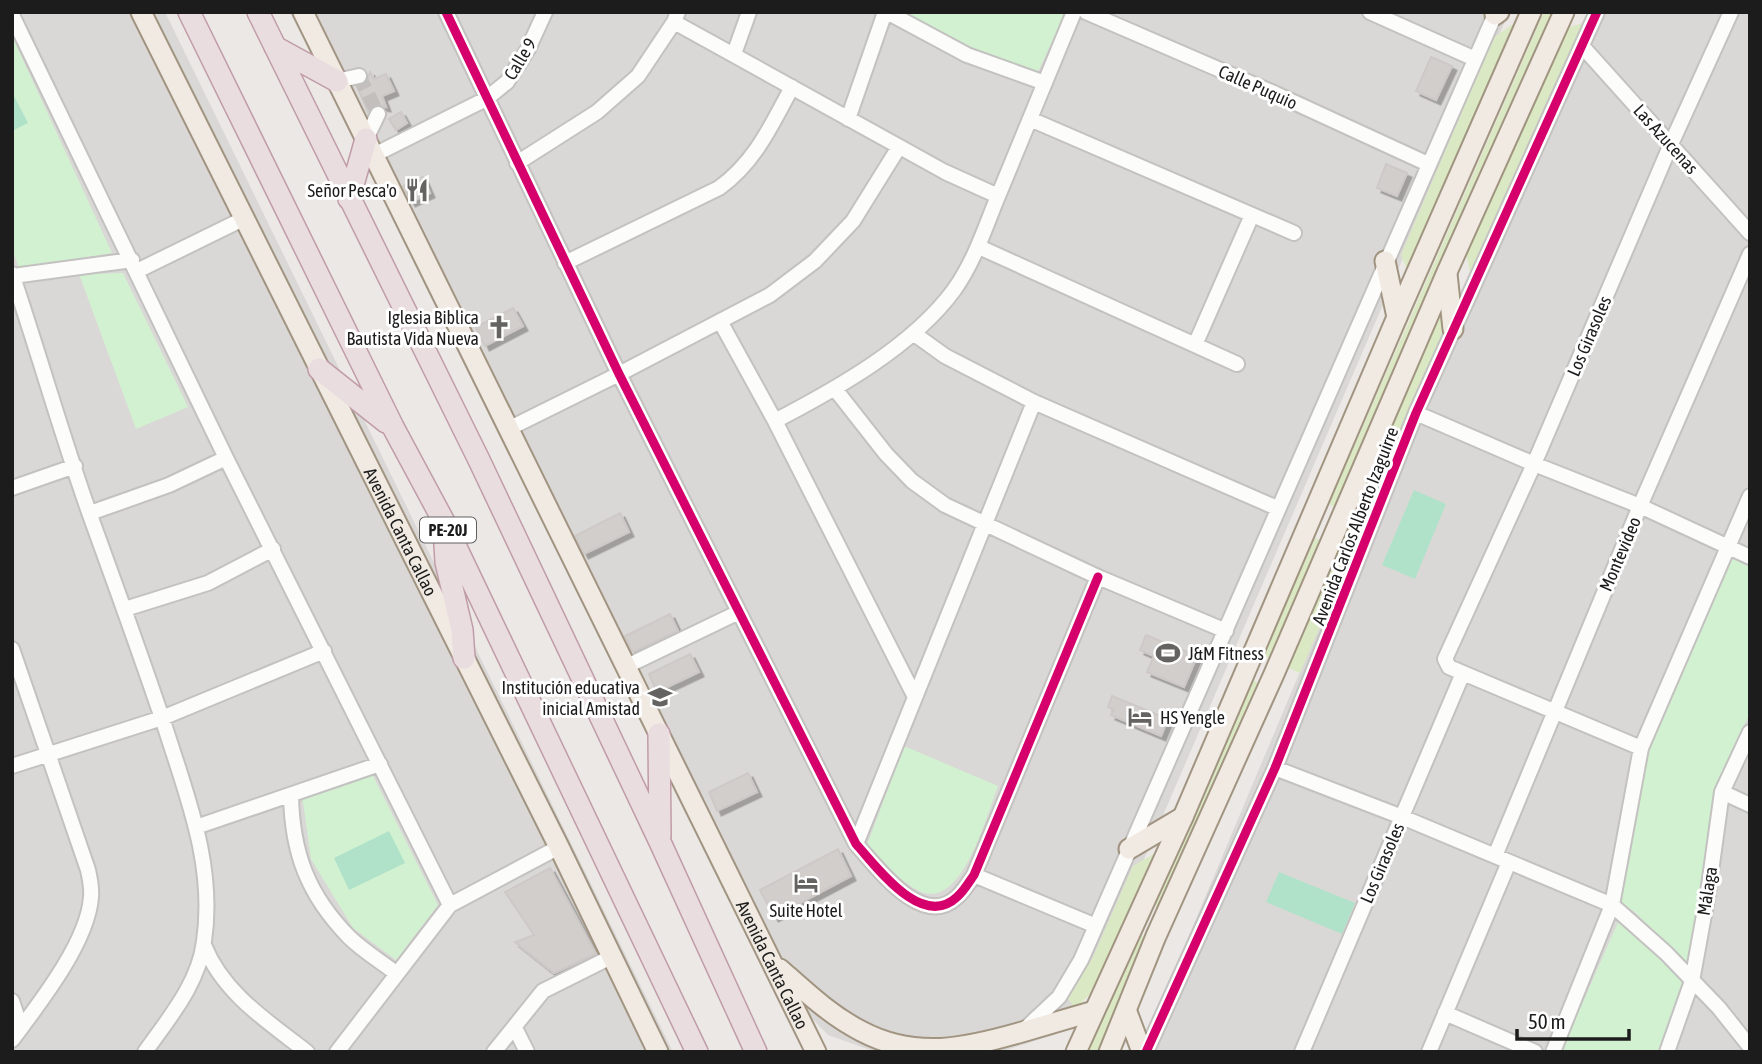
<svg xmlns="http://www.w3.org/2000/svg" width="1762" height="1064" font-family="'Asap Condensed',sans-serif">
<defs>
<filter id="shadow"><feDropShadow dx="4.5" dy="4.5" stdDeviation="0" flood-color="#0004"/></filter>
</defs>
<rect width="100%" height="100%" fill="#ebe8e5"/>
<!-- residential -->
<path fill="#dad8d6" d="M12,12h153l508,1040h-661z
M290,12h1219l-413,959 -42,64 -55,17h-123l-48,-17 -65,-67z
M1589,12h161v1040h-610l278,-661z"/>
<!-- grass -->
<path fill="#dae9c3" d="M1544,12h11l-217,497 -9,-5z
M1517,21l-110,249 -6,-15 92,-217z
M1583,23l-113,249 -4,-19 100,-225z
M1448,296l6,19 -154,358 -12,-5z
M1315,538l8,4 -52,117 -8,-3z
M1252,679l8,6 -96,225 -9,-4z
M1159,851l-51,125 -32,32 -10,-11 26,-38 41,-93z
M1133,933h9l2,10 -47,109h-14z"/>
<!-- park -->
<path fill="#d2f1d0" d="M899,12h167l-31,66 -72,-30z
M12,36l100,217 -93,15 -7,-20z
M123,273l65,134 -52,22 -57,-155z
M1734,555l16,7v151l-31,66 -4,17 -7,83 -19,88 -54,-55 -17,-10 26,-140z
M904,746l94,40c-11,28 -36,126 -79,105 -20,-10 -36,-31 -52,-46z
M371,772l67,133 -42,55 -43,-32 -42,-69 -9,-64z
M1619,920l64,60 -22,72h-100z"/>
<!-- pitch -->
<path fill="#b0e2c9" d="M12,92l16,31 -16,8z
M1414,490l32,14 -31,75 -33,-14z
M389,831l16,32 -56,27 -15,-32z
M1279,872l76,31 -13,31 -76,-32z"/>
<!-- building -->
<path fill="#d1cecc" stroke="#cec9c6" stroke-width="2" filter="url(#shadow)" d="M1431,57l21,9 -16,34 -20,-9z
M370,72l4,7 12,-5 8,17 -12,5 4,11 -9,-2 -9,7 -11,-26 9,-3z
M401,112l6,11 -11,7 -7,-11z
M1386,164l21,9 -10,23 -20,-8z
M423,177l7,16 -19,9 -8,-16z
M513,308l10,18 -38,20 -9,-19z
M620,513l9,19 -45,22 -9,-18z
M670,614l8,17 -43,20h-3l-7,-15z
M1146,635l51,21 -13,31 -37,-15 7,-16 -14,-6z
M690,654l9,18 -42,20 -8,-18z
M1112,696l56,23 -7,17 -50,-21 3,-5 -6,-3z
M748,773l9,19 -40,19 -8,-19z
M838,849l13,27 -77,41 -14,-27z
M550,868l46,86 -42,19 -39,-31 19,-7 -29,-43z"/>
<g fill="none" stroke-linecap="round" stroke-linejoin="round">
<!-- minor-tunnel -->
<path stroke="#c2bfbd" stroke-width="14" stroke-dasharray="14 7" stroke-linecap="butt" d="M359,76l19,38"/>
<!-- minor casing -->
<g stroke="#c3c2c1" stroke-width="18">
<path id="minor" d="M446,12l173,362 237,470c21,23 66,86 101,53 7,-6 12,-15 17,-22l124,-298
M887,12l80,43 78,28
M1086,12l190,82 152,70
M1370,12l105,47
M12,15l214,443 224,447
M674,22l271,150 53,24
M1582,46l168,187
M734,54l15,-42
M337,81l22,-5
M848,119l37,-107
M1030,119l264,114
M366,139l12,-25
M374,155l112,-56 21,-17 21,-33 17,-37
M517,163l80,-51 41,-36 36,-54 4,-10
M979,247l258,117
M565,263l154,-75c36,-26 52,-62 73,-101
M137,271l106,-52
M12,274c27,80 50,162 78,241 26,72 52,143 76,215 22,69 49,137 38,211 -5,42 -35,77 -59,111
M13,276l119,-16
M720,321l55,100 139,274
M913,333l32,23 89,46 243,106
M1195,345l57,-130
M835,389l51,65 26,27 33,24 153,72 128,54
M1416,413l118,51 106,42 110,51
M775,421c61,-32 137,-74 179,-131 22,-31 32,-66 47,-101 24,-59 49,-118 73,-177
M508,429l111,-55 151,-79 45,-34 38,-40 46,-74
M12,488l63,-22
M90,513l79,-28 57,-27
M125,609l83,-26 65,-34
M12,649l76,221c2,9 4,18 3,27 -3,45 -52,107 -79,143
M627,666l110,-53
M1641,748l-178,-75 -14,-6 -4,-8 89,-195 137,-320 60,-132
M12,766l150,-48 162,-67
M1275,768l127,49 210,88 54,48 53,55 31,39
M1722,792l28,13
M291,795c1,58 17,100 58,142 14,14 33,25 48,37
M196,827l184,-63
M856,844l178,-442
M1495,856l145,-350 110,-252
M974,875l122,51
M204,945c19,48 63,76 103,107
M12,1001l9,27
M1445,1013l90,39
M515,1028l12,24
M1024,1030l35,-33 22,-37c138,-316 274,-633 415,-948
M337,1052l113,-147 109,-58
M494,1052l49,-61 68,-34
M1146,1052l129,-284 141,-355 181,-401
M1302,1052l161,-379
M1429,1052l80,-190
M1553,1052l59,-147 29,-157 109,-252
M1667,1052l25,-71 16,-88 14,-101 28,-60"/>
</g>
<!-- major casing -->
<g stroke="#a19481" stroke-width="23">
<g id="major">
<path id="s1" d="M141,12l418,835 99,205"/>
<path id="s2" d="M303,12l513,1040"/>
<path d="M1495,15l4,-3"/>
<path d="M1385,261l12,56"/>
<path d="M1447,274l6,55"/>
<path d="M1129,849l54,-32"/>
<path d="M780,969c26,23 50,46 81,62 55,29 105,17 161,1 24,-7 48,-14 72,-21"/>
<path d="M1127,1012l15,40"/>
<path d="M1076,1052l107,-235 214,-500 134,-305"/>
<path d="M1109,1052l47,-116 118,-262 173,-402 117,-260"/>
</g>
</g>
<!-- highway casing -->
<g stroke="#c09ca9" stroke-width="24">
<path id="highway" d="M189,12l204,415 50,93 254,532
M258,12l221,448 181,382 96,210
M275,47l62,34
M349,199l17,-60
M319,369l67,53
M444,529l2,33 16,68 2,28
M659,734l1,102"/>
</g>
<!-- minor -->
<use href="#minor" stroke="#fcfcfb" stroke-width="14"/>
<!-- major -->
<use href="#major" stroke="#f0eae3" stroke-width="19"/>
<!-- highway -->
<use href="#highway" stroke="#e9dde0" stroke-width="21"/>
<!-- cycleway casing -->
<g stroke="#fff" stroke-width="13">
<path id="cycleway" d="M446,12l173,362 237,470c21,23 66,86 101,53 7,-6 12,-15 17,-22l124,-298
M1146,1052l129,-284 141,-355 181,-401"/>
</g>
<!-- cycleway -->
<use href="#cycleway" stroke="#d6006c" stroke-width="9"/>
</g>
<!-- icons -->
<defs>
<g id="restaurant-bare" transform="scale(1.89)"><path d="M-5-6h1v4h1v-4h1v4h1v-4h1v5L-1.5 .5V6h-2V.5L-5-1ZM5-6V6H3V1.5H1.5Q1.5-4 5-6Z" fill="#646362" stroke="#fff" stroke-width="2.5" paint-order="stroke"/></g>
<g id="church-bare" transform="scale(1.89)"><path d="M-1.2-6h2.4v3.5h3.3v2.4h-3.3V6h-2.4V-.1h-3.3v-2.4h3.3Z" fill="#646362" stroke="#fff" stroke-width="2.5" paint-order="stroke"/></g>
<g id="stadium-bare" transform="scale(1.89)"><path d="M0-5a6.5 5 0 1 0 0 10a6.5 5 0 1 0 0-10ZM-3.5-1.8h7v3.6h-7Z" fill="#646362" stroke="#fff" stroke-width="2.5" paint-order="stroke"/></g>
<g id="school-bare" transform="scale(1.89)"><path d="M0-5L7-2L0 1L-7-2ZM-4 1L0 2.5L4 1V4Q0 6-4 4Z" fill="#646362" stroke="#fff" stroke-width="2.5" paint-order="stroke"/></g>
<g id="hotel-bare" transform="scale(1.89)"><path d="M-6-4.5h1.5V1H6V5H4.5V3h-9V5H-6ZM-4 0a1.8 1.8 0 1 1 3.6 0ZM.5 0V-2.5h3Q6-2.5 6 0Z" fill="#646362" stroke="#fff" stroke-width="2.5" paint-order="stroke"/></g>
</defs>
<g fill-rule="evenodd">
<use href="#restaurant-bare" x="417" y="190"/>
<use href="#church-bare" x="499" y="327"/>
<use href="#stadium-bare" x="1168" y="653"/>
<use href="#school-bare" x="660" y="697"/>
<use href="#hotel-bare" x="1140" y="717"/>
<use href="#hotel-bare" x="806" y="883"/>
</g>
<g text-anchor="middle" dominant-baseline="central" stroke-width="6" stroke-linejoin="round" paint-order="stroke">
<!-- shield labels -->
<rect fill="#fff" stroke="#606060" stroke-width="2" x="420" y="517.5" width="56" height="25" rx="5"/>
<g font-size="16" font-weight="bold" fill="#1c1c1c">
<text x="448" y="530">PE-20J</text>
</g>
<!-- street labels -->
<g font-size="18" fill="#1c1c1c" stroke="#fff">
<text transform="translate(520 59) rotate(-59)">Calle 9</text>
<text transform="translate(1258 87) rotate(24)">Calle Puquio</text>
<text transform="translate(1666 139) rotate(48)">Las Azucenas</text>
<text transform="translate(1589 336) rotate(-67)">Los Girasoles</text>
<text transform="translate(1355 526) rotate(-69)">Avenida Carlos Alberto Izaguirre</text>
<text stroke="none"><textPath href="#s1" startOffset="581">Avenida Canta Callao</textPath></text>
<text transform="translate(1620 554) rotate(-67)">Montevideo</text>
<text transform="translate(1382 863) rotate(-67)">Los Girasoles</text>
<text transform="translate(1707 891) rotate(-81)">Málaga</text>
<text stroke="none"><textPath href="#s2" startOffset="1062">Avenida Canta Callao</textPath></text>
</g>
<!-- poi labels -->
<g font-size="18" fill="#1c1c1c" stroke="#fff" text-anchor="end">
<text x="397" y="190">Señor Pesca'o</text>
<text x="479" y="317">Iglesia Biblica<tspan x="479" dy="21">Bautista Vida Nueva</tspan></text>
<text x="1188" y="653" text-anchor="start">J&amp;M Fitness</text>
<text x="640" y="687">Institución educativa<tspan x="640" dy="21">inicial Amistad</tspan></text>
<text x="1160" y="717" text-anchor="start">HS Yengle</text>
<text x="806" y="910" text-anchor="middle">Suite Hotel</text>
</g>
</g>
<!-- border -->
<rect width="1762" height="1064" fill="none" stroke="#1c1c1c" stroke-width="28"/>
<!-- scale -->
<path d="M1517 1029v10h112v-10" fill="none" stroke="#1c1c1c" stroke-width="3.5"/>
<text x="1528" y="1029" font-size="21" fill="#1c1c1c" stroke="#ffffff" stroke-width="5" paint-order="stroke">50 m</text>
</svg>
